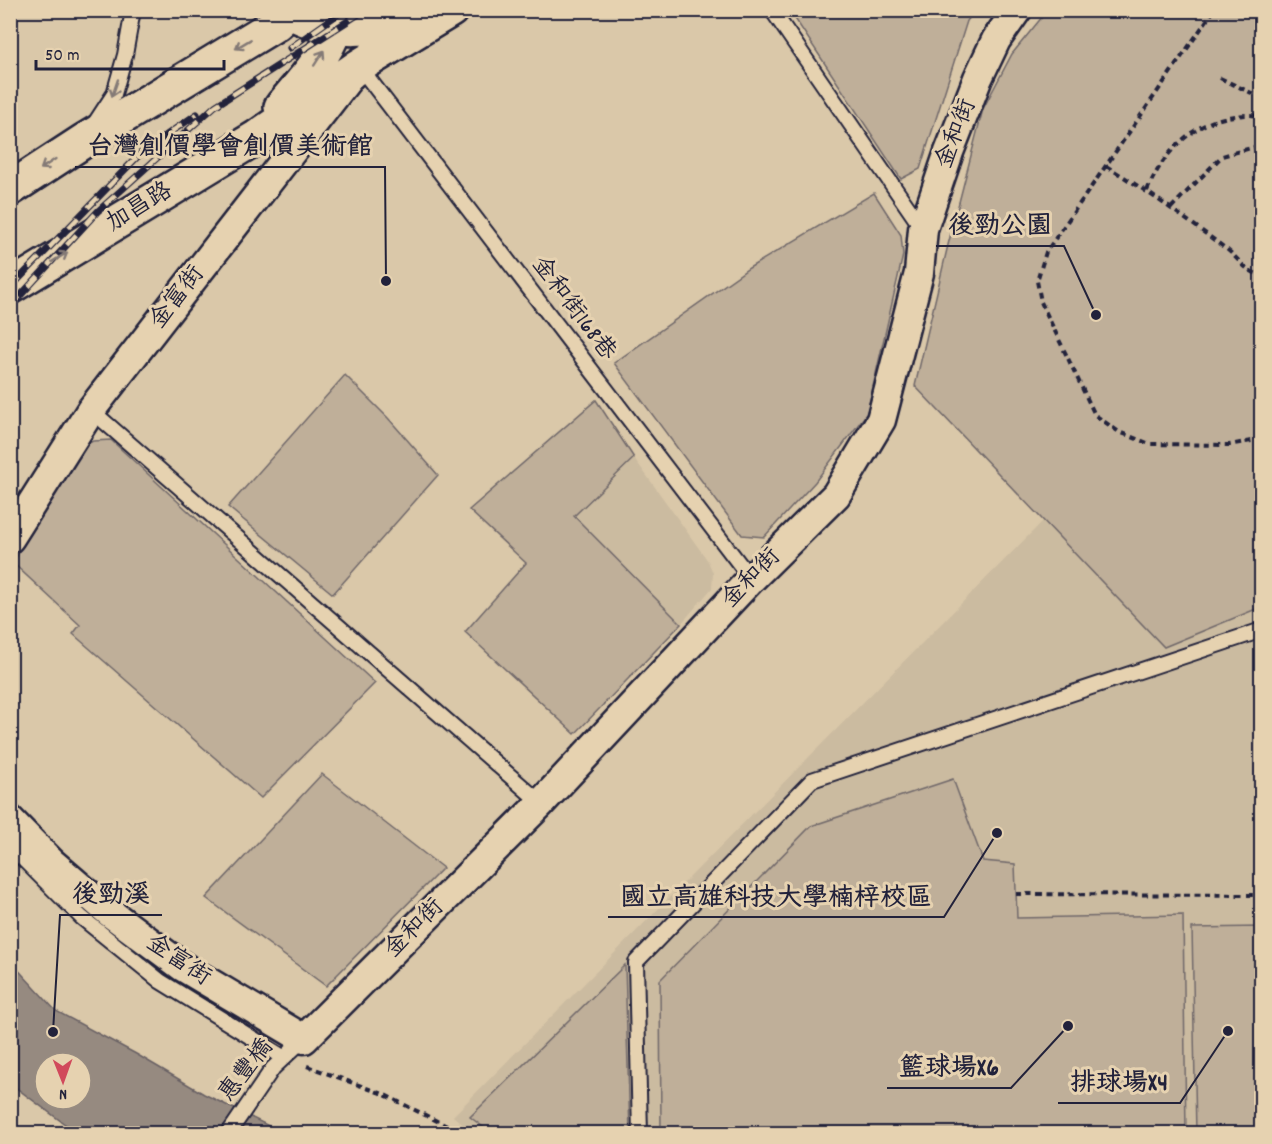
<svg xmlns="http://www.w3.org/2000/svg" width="1272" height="1144" font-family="Dekko,'LXGW WenKai TC',sans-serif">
<rect width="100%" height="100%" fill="#dac8a9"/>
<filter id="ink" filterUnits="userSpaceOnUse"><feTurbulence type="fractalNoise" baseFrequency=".0167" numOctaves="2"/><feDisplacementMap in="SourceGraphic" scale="12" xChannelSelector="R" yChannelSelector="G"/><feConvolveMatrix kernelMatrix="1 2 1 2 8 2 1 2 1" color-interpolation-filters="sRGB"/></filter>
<g filter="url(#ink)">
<!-- built -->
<path fill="#cbbba0" d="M634,458l74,103 5,12 -1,15 -31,36 -107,-108z
M1044,520l120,127 97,-40v526l-787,1 -21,-18z"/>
<!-- green -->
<path fill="#bfaf99" stroke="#70686a" stroke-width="1.5" d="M790,11h185l-8,10 -47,148 -19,10z
M1047,11h214v596l-97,40 -249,-261 33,-141 35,-136 29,-55z
M874,193l27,42 2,20 -36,158 -52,69 -51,55 -22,-2 -128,-172 135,-95z
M345,375l43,43 50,57 -105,119 -105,-87z
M596,400l38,58 -60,58 107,108 -106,110 -110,-102 61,-69 -57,-53z
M111,440l264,243 -114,115 -188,-164 7,-9 -67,-62 66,-115 14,-7z
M322,774l121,94 -117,118 -120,-88z
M953,779l30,82 32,3 2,54 166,-3 3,218h-525l-1,-153 151,-154z
M1261,927v206h-65l-4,-205z
M625,965l5,168h-139l-21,-16z"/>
<!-- water -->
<path fill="#968a80" stroke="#686064" stroke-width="1.5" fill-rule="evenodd" d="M11,962l45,49 80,43 68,40 79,39h-206l-66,-49zM45,1063h36v36h-36z"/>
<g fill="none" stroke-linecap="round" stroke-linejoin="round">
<!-- service casing -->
<g stroke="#22223b" stroke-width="18">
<path id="service" d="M772,10l150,218
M359,66l392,513
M95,123l19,-29 11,-39 8,-45
M91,410l450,393
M10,846l71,71 79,64 123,76
M228,1134l45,-66 31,-29
M640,1134l-4,-172 176,-182 450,-150"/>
</g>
<!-- minor casing -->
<g stroke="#22223b" stroke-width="33">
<path id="minor" d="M10,538l81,-128 257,-331
M10,820l41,42 58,50 74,55 121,72 237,-236 210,-224 85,-84 45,-75 38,-147 4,-44 26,-77 29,-74 18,-38 21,-30"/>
</g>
<!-- tertiary casing -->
<g stroke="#22223b" stroke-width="38">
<path id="tertiary" d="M286,10c49,27 86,21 137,5
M281,107c19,-23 44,-49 54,-78 2,-5 1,-13 1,-19
M10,189l75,-49 191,-116 15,-14
M10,287l247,-150 102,-71 92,-56"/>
</g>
<!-- path -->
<path stroke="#22223b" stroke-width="4" stroke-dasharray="6 4.5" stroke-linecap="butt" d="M1214,10l-168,242 -9,29 4,21 54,113 24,17 31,12 79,1 33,-6
M1220,78l42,20
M1106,166c42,25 80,53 119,82 13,9 19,24 37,27
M1147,191c20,-48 60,-82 115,-75
M1171,208l51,-52 40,-11
M1016,894l246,1
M307,1066l76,28 80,40"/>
<!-- service -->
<use href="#service" stroke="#e6d2b0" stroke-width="14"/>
<!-- minor -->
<use href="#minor" stroke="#e6d2b0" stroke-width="28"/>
<!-- tertiary -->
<use href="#tertiary" stroke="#e6d2b0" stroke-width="33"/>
<!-- rail casing -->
<g stroke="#22223b" stroke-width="7">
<path id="rail" d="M290,48l54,-38
M10,288l132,-136 55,-38
M10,307l88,-96 117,-105 150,-96"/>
</g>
<!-- rail -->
<use href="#rail" stroke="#e6d2b0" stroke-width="4.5" stroke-dasharray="14" stroke-linecap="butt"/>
</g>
<!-- one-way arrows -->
<defs><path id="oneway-shaft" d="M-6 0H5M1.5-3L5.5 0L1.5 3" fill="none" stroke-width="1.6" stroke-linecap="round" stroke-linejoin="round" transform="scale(1.5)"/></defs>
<g stroke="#847a76">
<use href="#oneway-shaft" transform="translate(243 44) rotate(149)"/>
<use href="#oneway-shaft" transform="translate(319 58) rotate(-57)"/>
<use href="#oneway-shaft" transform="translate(115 88) rotate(109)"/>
<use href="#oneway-shaft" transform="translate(48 164) rotate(146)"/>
<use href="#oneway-shaft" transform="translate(60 257) rotate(-31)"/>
</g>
</g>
<g text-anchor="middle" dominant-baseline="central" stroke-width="6" stroke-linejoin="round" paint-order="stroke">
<!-- street labels -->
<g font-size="24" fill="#22223b" stroke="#e6d2b0">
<text transform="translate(957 134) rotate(-69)">金和街</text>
<text transform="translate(140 208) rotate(-31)">加昌路</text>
<text transform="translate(178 298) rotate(-52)">金富街</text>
<text transform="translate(573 309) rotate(53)">金和街168巷</text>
<text transform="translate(752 579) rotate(-46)">金和街</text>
<text transform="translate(415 929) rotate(-45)">金和街</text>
<text transform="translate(178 961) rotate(34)">金富街</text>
<text transform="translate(247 1071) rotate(-52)">惠豐橋</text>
</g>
</g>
<!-- callouts -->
<path fill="none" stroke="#22223b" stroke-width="2" d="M386 281L385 167H75M1096 315L1064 246H936M53 1032L60 915H162M997 833L944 917H608M1068 1026L1011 1088H887M1228 1031L1180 1103H1058"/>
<g fill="#22223b" stroke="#e6d2b0" stroke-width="2">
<circle cx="386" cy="281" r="6"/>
<circle cx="1096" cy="315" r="6"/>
<circle cx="53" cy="1032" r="6"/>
<circle cx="997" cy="833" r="6"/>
<circle cx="1068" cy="1026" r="6"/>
<circle cx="1228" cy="1031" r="6"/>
</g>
<g font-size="26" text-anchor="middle" font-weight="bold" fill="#22223b" stroke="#e6d2b0" stroke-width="6" stroke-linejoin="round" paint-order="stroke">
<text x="230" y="154">台灣創價學會創價美術館</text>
<text x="1000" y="233">後勁公園</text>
<text x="111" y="902">後勁溪</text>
<text x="776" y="905">國立高雄科技大學楠梓校區</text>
<text x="949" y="1075">籃球場X6</text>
<text x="1119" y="1090">排球場X4</text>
</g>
<!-- margin -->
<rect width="1272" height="1144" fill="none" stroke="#e6d2b0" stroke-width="36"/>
<rect x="18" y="18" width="1236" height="1108" fill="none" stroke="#22223b" stroke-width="2" filter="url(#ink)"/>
<!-- north arrow -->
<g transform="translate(63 1081) rotate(179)"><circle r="28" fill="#e6d2b0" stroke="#988c81" stroke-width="1.5"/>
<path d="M0-4.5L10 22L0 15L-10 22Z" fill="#d1495b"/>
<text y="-9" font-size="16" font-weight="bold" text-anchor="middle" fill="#22223b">N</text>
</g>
<!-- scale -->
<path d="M36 60v9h188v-9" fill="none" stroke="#22223b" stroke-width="3"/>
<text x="45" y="60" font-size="18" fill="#22223b" stroke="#e6d2b0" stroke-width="4.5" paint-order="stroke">50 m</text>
</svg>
